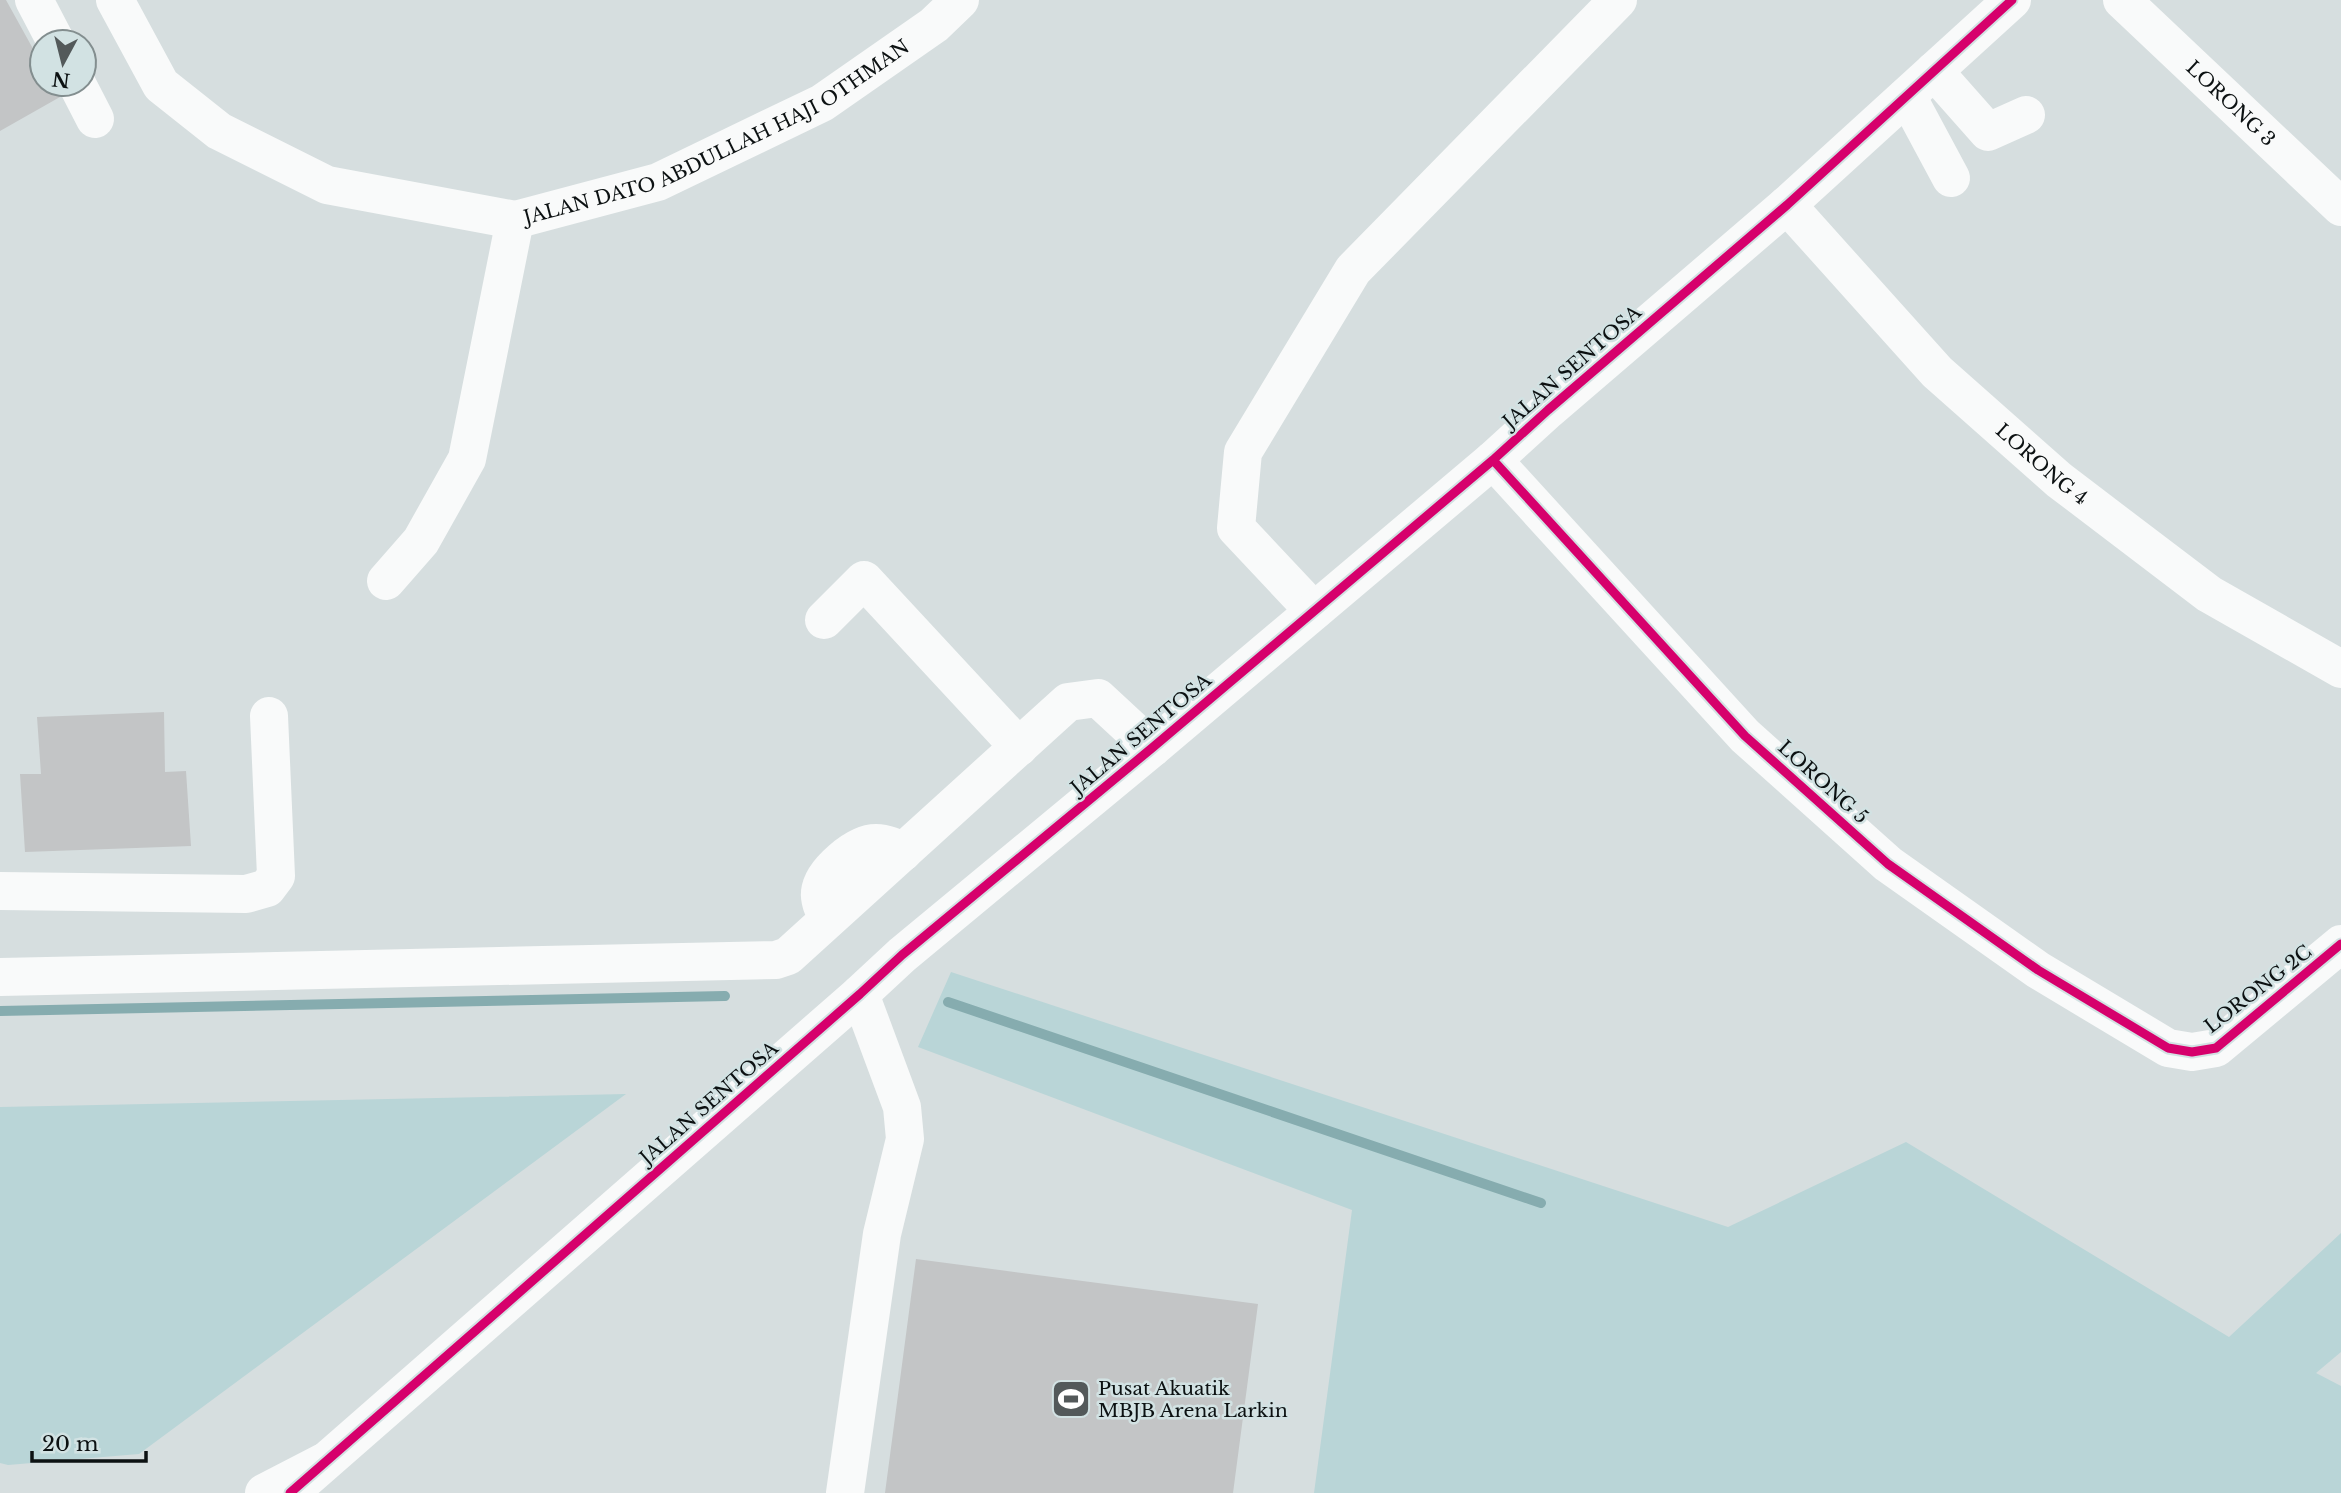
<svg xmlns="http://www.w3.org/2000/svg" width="2341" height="1493" font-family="'Libre Baskerville',serif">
<rect width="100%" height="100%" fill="#d6dedf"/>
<!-- green -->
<path fill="#b9d5d7" d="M951,972l777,255 178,-85 323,195 112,-104v119l-25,21 25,13v107h-1027l38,-283 -434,-163z
M626,1094l-487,360 -131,11 -8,-2v-356z"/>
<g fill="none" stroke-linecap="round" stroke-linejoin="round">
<!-- stream -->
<path stroke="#86acaf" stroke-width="10" d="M948,1002l593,201
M0,1011l725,-15"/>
</g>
<!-- building -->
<path fill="#c3c5c6" d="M0,0h6l36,65v19h11l7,13 -60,34z
M164,712l1,60 21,-1 5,75 -166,6 -5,-78h21l-4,-57z
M916,1259l342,45 -25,189h-348z"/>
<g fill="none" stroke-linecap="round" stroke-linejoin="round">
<!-- minor -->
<g stroke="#f9fafa" stroke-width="38">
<path d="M34,0l22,42"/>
<path id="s1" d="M115,0l46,85 58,46 108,54 188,35 143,-38 164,-79 112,-78 26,-25"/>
<path id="s2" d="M2122,0l219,207"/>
<path d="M1934,71l54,61 38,-17"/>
<path d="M77,84l18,35"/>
<path d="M1907,96l44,82"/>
<path id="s3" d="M1787,205l150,167 122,108 150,114 132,75"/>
<path d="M1493,460l252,276 143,128 150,106 130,78 24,4 24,-4 125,-104"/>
<path d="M386,581l35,-40 46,-82 48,-239"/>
<path d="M1314,611l-78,-83 7,-76 110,-182 265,-270"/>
<path d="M824,620l40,-40 155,167"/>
<path d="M0,891l246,3 21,-6 9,-12 -7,-160"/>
<path d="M828,919c-4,-9 -9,-17 -8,-27 2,-20 36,-49 56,-49 10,0 18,4 27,9"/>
<path d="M0,977l776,-17 12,-4 280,-254 30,-4 54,50"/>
<path d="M300,1484l560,-490 42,-39 250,-207 341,-288 55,-50 239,-205 225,-205"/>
<path d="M845,1493l37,-259 23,-95 -3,-32 -42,-113"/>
</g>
<!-- major -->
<path stroke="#f9fafa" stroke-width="38" d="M264,1493l60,-31"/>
<!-- cycleway casing -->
<g stroke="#d2e2e3" stroke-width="13">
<path id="cycleway" d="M1493,460l252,276 143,128 150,106 130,78 24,4 24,-4 125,-104
M290,1493l570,-499 42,-39 250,-207 341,-288 55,-50 239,-205 225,-205"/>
</g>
<!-- cycleway -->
<use href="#cycleway" stroke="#d6006c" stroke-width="9"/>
</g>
<!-- icons -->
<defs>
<g id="stadium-square" transform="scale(2.0125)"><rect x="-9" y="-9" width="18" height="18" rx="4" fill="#53595a" stroke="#d2e2e3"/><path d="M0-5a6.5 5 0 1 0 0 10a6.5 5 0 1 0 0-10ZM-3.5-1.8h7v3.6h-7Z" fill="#fff"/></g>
</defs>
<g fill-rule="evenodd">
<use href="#stadium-square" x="1071" y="1399"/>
</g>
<g text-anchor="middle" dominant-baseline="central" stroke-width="5" stroke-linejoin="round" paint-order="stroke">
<!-- street labels -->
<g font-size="19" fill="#0c1112" stroke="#d2e2e3">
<text stroke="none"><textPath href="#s2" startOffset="150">LORONG 3</textPath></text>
<text stroke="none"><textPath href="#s1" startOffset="704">JALAN DATO ABDULLAH HAJI OTHMAN</textPath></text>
<text transform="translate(1572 367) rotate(-41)">JALAN SENTOSA</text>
<text stroke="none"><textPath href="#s3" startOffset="364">LORONG 4</textPath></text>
<text transform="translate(1141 734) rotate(-40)">JALAN SENTOSA</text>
<text transform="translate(1823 782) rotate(42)">LORONG 5</text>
<text transform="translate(2258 989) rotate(-38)">LORONG 2C</text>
<text transform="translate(709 1103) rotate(-41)">JALAN SENTOSA</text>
</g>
<!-- poi labels -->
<g font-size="19" fill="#0c1112" stroke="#d2e2e3" text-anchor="start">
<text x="1098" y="1388">Pusat Akuatik<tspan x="1098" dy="22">MBJB Arena Larkin</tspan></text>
</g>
</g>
<!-- north arrow -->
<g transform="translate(63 63) rotate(187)"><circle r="33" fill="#d2e2e3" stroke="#838e8f" stroke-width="2"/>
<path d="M0-5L12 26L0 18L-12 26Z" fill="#53595a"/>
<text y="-10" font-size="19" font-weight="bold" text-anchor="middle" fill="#0c1112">N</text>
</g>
<!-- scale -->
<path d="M32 1451v10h114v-10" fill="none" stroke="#0c1112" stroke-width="3.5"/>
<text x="42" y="1451" font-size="21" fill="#0c1112" stroke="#d2e2e3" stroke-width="5" paint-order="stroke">20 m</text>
</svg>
